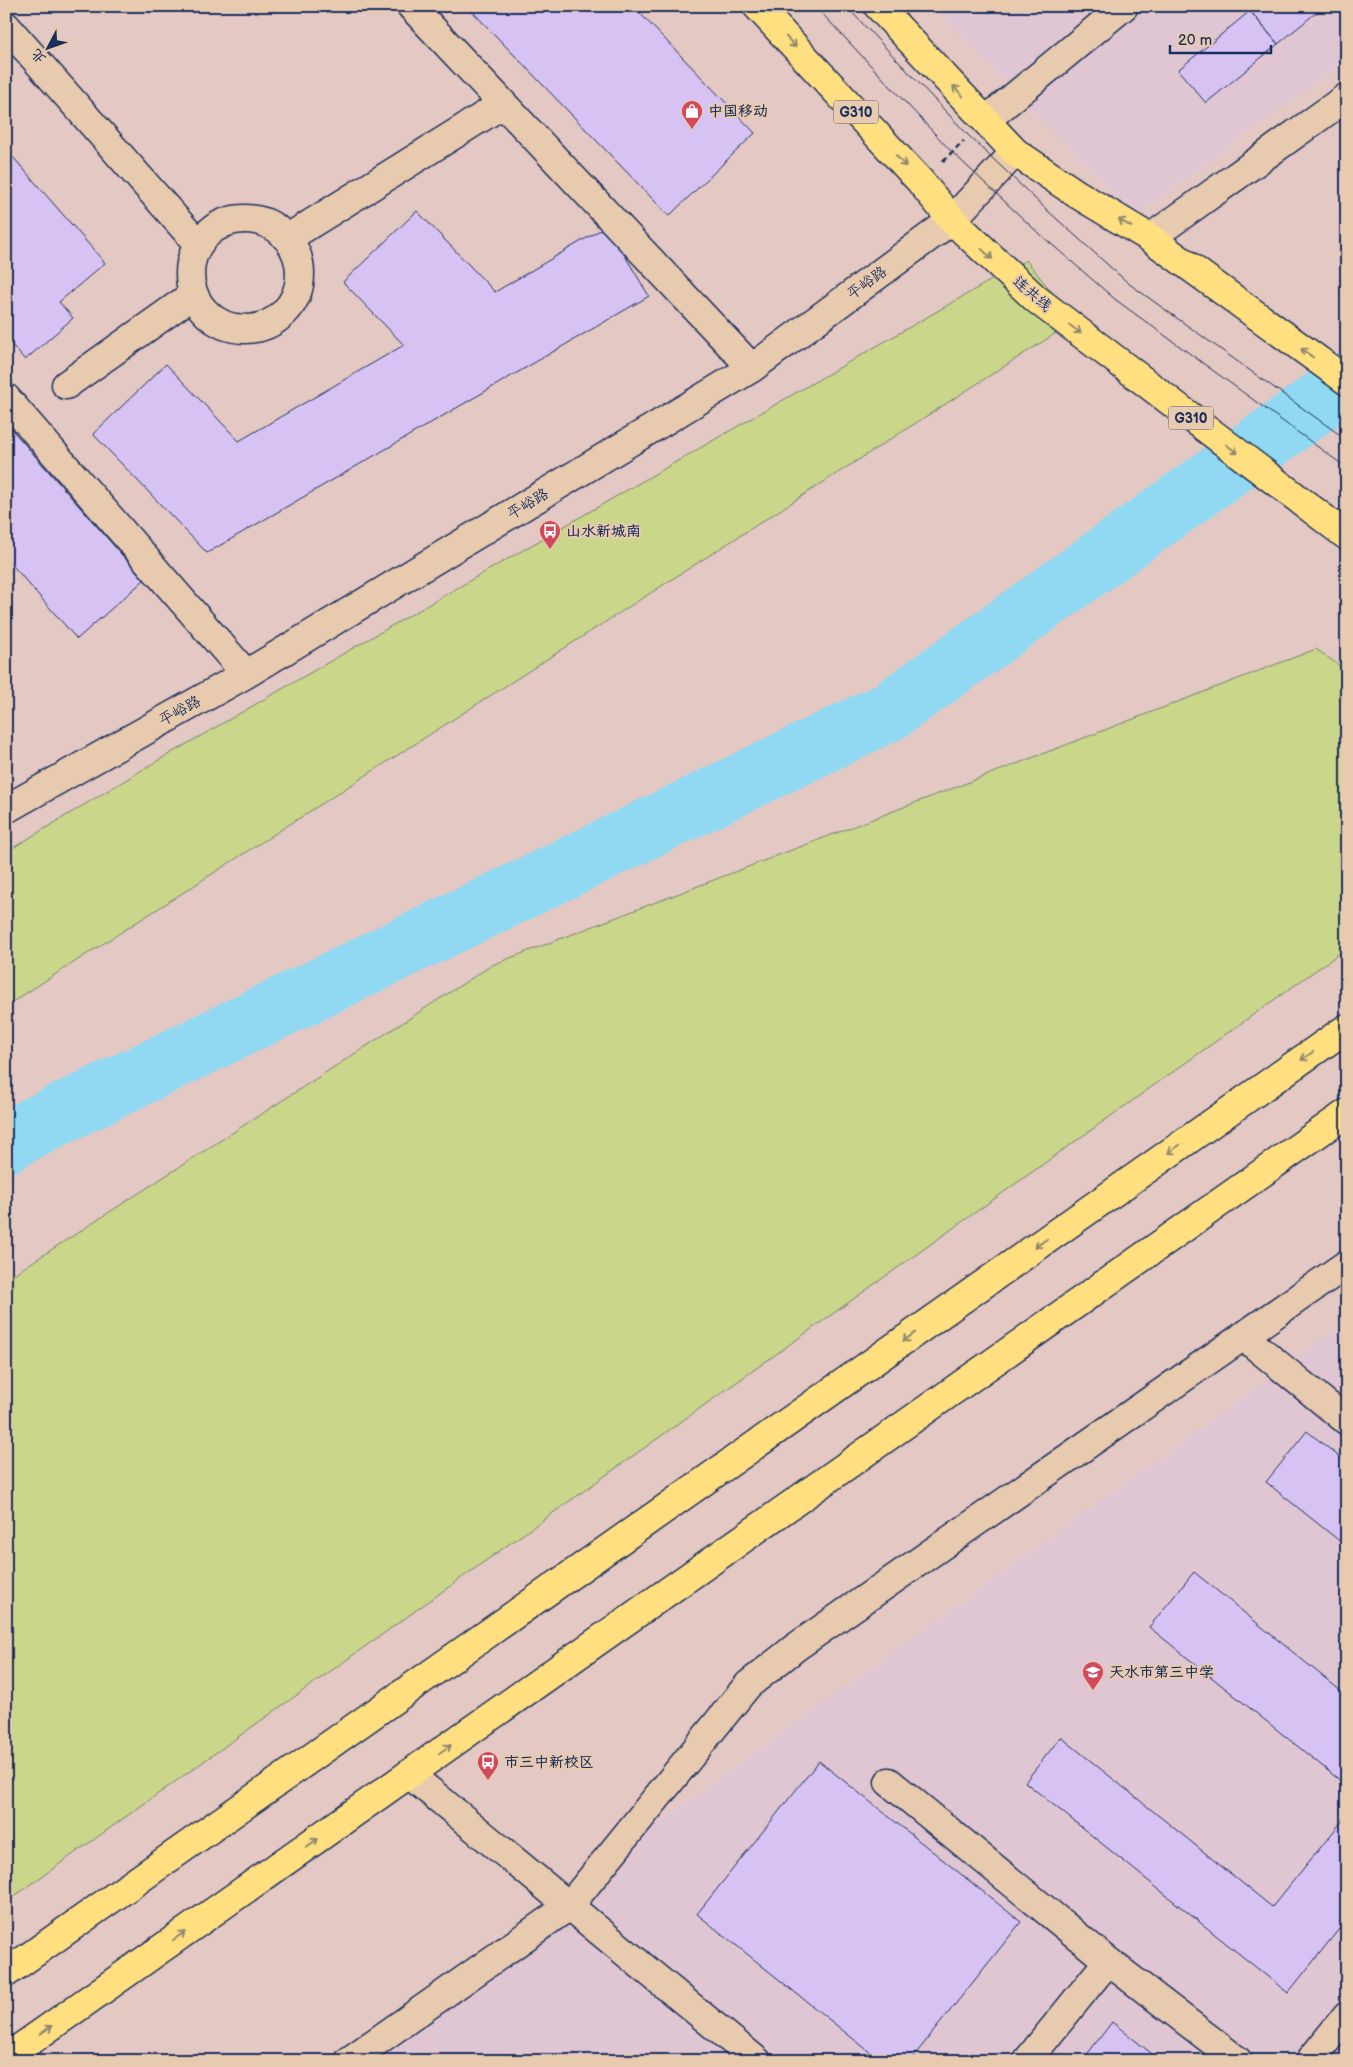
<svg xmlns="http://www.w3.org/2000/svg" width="1353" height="2067" font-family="'Balsamiq Sans','LXGW WenKai TC',sans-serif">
<rect width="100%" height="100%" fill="#e3c8c3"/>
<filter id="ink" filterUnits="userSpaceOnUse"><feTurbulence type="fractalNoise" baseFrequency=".02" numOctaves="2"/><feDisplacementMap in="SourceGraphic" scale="10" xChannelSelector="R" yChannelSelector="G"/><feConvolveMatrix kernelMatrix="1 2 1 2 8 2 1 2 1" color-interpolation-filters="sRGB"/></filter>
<g filter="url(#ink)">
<!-- built -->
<path fill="#dfc6d2" d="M932,6h415v55l-212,156z
M1347,1321v740h-1016z"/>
<!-- green -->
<path fill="#cad689" stroke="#728274" d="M1026,260l49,61 -1069,685v-154l146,-88z
M1316,649l31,22v277l-1341,954v-623l486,-314z"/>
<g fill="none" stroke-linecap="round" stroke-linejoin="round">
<!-- river -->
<path stroke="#91d9f2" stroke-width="60" d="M6,1143l28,-16 856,-416 457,-329"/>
</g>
<!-- building -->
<path fill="#d6c3f4" stroke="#1b2f5e" d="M467,6h166l122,127 -86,83z
M1246,6h78l-46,38z
M1250,11l28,33 -72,59 -28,-33z
M6,149l99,114 -46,39 14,16 -48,42 -19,-22z
M417,211l78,81 112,-66 42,70 -442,257 -114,-119 73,-70 73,77 165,-96 -61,-63z
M6,423l138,157 -67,59 -71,-81z
M1307,1431l40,32v84l-81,-65z
M1194,1572l153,124v90l-198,-159z
M1061,1737l211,170 75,-92v104l-59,74 -263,-211z
M819,1761l202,161 -111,139h-29l-184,-147z
M1112,2022l49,39h-79z"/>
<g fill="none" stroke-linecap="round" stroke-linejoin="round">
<!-- minor casing -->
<g stroke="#1b2f5e" stroke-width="31">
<path id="minor" d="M411,6l341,362
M6,26l192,218
M986,120l138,-114
M190 274a55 55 0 1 1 110 0a55 55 0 1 1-110 0Z
M288,238l215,-134
M1150,238l197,-141
M66,385l128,-91
M6,398l240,276
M6,809l240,-135 506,-306 200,-148 63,-68
M1243,1336l104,85
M409,1774l348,287
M889,1782l219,179 130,100
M349,2061l220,-155 179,-221 48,-38 551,-383
M1027,2061l81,-100
M1310,2061l37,-46"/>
</g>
<!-- major casing -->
<g stroke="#1b2f5e" stroke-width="31">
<path id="major" d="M6,1973l1341,-945
M6,2058l1341,-945"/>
</g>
<!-- highway casing -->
<g stroke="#1b2f5e" stroke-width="31">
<path id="highway" d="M757,6l163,175 32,39 84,79 311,237
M878,6l137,146 62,42 73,44 197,143"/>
</g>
<!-- path -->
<path stroke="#1b2f5e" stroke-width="3" stroke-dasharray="5 4" stroke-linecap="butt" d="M943,161l21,-20"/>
<!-- minor -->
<use href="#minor" stroke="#e8caae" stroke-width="28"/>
<!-- major -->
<use href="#major" stroke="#ffdf80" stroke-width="28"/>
<!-- highway -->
<use href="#highway" stroke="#ffdf80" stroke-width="28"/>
<!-- tram -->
<path stroke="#1b2f5e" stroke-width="1" d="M815,6l137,146 82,77 82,71 231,168
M846,6l123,130 79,75 80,72 219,157"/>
</g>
<!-- one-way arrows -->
<defs><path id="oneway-shaft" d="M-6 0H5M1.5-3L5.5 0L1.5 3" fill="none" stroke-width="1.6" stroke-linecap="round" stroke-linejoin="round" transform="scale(1.25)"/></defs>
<g stroke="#8d876f">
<use href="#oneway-shaft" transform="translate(791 42) rotate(47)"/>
<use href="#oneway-shaft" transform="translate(958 91) rotate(-133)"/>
<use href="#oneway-shaft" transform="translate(901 161) rotate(47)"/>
<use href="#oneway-shaft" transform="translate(1125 223) rotate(-149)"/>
<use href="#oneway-shaft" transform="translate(987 254) rotate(43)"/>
<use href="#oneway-shaft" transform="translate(1075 329) rotate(37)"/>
<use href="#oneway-shaft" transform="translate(1307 353) rotate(-144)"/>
<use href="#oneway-shaft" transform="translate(1232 449) rotate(37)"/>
<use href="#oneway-shaft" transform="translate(1307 1056) rotate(145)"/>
<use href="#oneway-shaft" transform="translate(1174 1149) rotate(145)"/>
<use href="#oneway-shaft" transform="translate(1041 1243) rotate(145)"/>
<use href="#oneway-shaft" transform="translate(909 1337) rotate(145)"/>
<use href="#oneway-shaft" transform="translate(445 1749) rotate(-35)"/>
<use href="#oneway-shaft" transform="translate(312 1843) rotate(-35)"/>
<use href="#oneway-shaft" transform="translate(179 1936) rotate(-35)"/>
<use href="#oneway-shaft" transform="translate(46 2030) rotate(-35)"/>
</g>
</g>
<!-- icons -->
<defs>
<g id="shop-pin" transform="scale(1.125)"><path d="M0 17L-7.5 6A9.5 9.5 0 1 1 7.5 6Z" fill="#d1495b" stroke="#e8caae"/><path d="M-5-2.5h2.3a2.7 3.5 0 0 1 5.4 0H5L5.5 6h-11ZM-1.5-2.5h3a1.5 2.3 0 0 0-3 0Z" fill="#fff"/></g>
<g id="bus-pin" transform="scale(1.125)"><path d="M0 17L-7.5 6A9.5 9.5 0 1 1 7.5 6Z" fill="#d1495b" stroke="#e8caae"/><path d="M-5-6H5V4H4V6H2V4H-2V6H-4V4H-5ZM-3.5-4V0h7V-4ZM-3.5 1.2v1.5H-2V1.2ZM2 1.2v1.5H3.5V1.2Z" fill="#fff"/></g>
<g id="school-pin" transform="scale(1.125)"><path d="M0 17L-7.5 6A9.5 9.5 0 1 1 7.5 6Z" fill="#d1495b" stroke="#e8caae"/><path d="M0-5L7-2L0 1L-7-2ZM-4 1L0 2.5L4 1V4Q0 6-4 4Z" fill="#fff"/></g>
</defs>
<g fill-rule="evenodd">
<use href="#shop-pin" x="692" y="111"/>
<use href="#bus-pin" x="550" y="531"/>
<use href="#school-pin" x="1093" y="1672"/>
<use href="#bus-pin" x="488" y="1762"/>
</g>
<g text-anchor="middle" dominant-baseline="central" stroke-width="4" stroke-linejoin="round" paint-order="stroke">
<!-- shield labels -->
<g fill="#e8caae" stroke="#585e76" stroke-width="1">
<rect x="833.5" y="100.5" width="45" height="23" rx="4"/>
<rect x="1168.5" y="406.5" width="45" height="23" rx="4"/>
</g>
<g font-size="14" font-weight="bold" fill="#1b2f5e">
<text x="856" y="112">G310</text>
<text x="1191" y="418">G310</text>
</g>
<!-- poi labels -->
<g font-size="15" font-weight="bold" fill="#1b2f5e" stroke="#e8caae" text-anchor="start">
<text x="708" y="111">中国移动</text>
<text x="566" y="531">山水新城南</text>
<text x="1109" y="1672">天水市第三中学</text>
<text x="504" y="1762">市三中新校区</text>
</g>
<!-- street labels -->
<g font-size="15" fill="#1b2f5e" stroke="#e8caae">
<text transform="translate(867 283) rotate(-36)">平峪路</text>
<text transform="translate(1032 294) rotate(41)">连共线</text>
<text transform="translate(528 504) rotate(-31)">平峪路</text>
<text transform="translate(180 711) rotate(-29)">平峪路</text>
</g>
</g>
<!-- margin -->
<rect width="1353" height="2067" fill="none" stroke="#e8caae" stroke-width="25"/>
<rect x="12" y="12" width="1328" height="2042" fill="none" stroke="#1b2f5e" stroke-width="2" filter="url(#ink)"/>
<!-- north arrow -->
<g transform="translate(48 48) rotate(229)" stroke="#e8caae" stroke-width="4" paint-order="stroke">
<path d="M0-4L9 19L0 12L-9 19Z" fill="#1b2f5e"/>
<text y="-8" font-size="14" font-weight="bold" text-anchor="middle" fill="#1b2f5e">北</text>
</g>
<!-- scale -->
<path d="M1170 45v8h101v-8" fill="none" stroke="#1b2f5e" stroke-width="2.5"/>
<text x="1178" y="45" font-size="15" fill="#1b2f5e" stroke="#e8caae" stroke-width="4" paint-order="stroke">20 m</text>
</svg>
